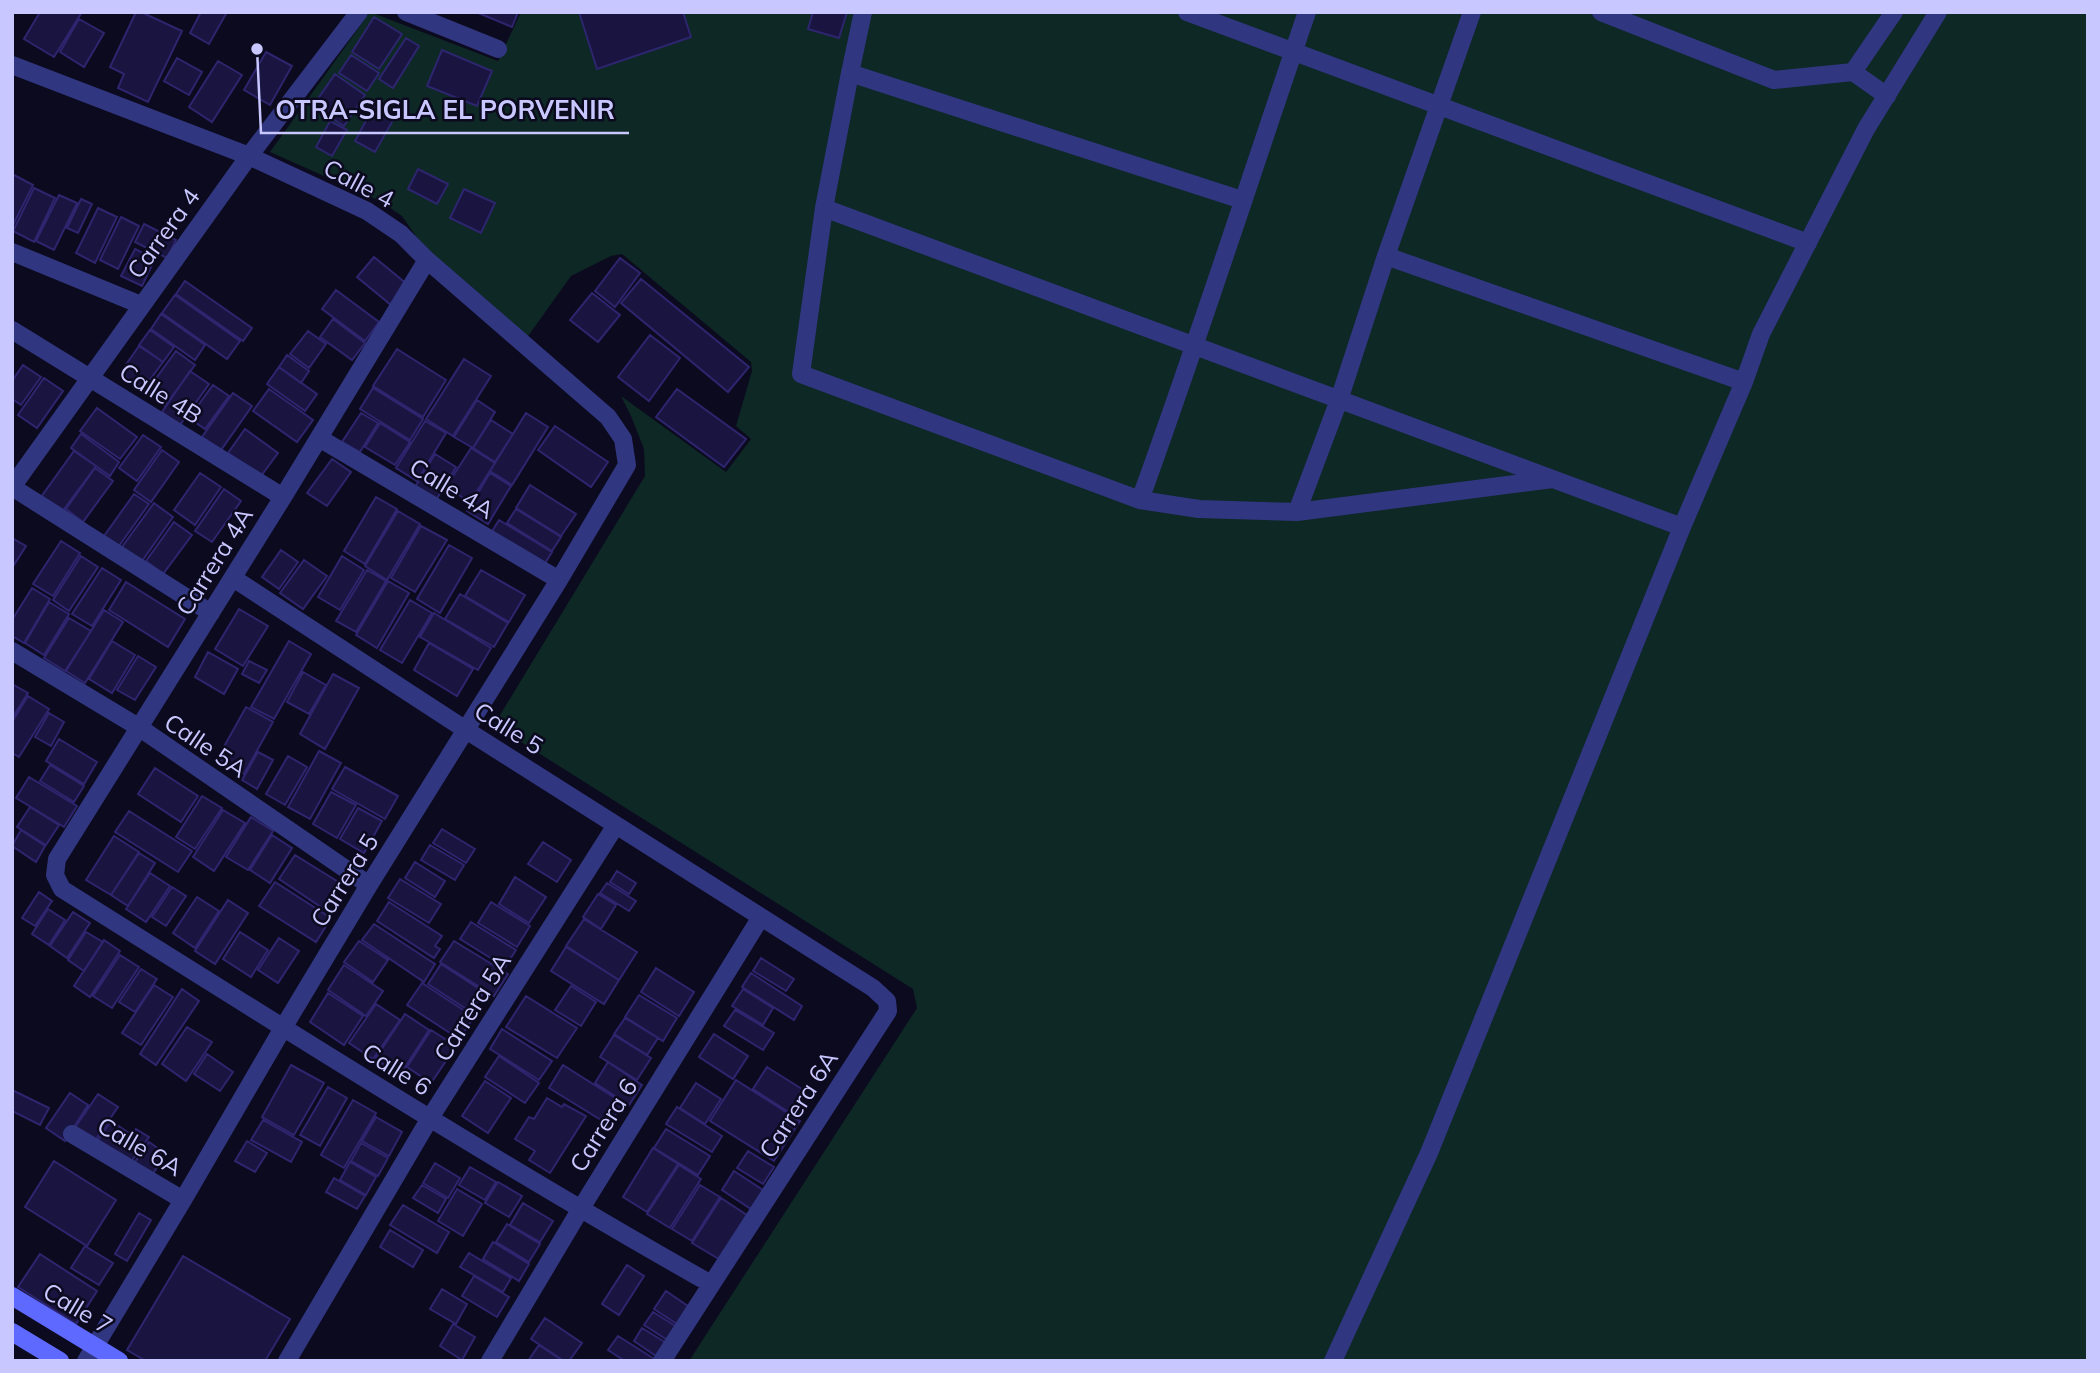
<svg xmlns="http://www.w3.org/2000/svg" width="2100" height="1373" font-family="Mulish,sans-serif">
<rect width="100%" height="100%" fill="#0c0a1e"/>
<!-- green -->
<path fill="#0d2825" d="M370,12l128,49 23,-49h1567v1349h-1399l228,-353 -4,-19 -419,-264 151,-249 -1,-27 -13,-33 -10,-20 105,76 25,-33 -15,-13 16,-55 -1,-9 -129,-108 -11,2 -40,20 -45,63 -97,-84 -27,-39 -22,-15 -110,-49z"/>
<!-- building -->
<path fill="#1a1540" stroke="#2d256e" stroke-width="2" d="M40,12h42l-28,45 -30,-18z
M136,12h5l41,19 -34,71 -30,-14 6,-14 -14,-7z
M201,12h26l-18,32 -19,-11z
M476,12h42l-6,15z
M579,12h104l8,25 -94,32z
M813,12h34l-8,26 -31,-9z
M374,17l28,17 -23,35 -27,-17z
M79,19l25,14 -20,34 -24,-15z
M406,38l13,8 -26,42 -14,-9z
M442,50l50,21 -15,35 -50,-20z
M266,52l26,14 -22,39 -26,-15z
M351,55l28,18 -12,18 -28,-18z
M177,58l25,14 -13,23 -25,-14z
M218,61l24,14 -30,47 -23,-15z
M335,74l30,21 -21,31 -31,-20z
M375,104l21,11 -21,37 -20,-11z
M330,121l17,9 -15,26 -16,-9z
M418,169l30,15 -11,20 -29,-15z
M14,175l19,10 -21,42v-48z
M34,188l21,10 -21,44 -21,-11z
M464,189l31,14 -14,30 -31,-15z
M59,195l18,8 -23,47 -18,-9z
M81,199l11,5 -14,29 -11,-5z
M98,208l19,9 -22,46 -19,-10z
M121,217l18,9 -21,43 -18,-9z
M144,224l32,16 -9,18 -32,-16z
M135,249l20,10 -13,27 -21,-10z
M374,257l34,28 -17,20 -34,-28z
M620,258l20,15 -25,34 -20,-16z
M641,279l108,88 -21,25 -107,-89z
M185,281l67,47 -9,13 -67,-47z
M336,290l43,32 -14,19 -43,-32z
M592,293l28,22 -22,27 -28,-22z
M175,295l65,46 -13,18 -65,-46z
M161,314l44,31 -10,15 -44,-31z
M333,319l32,24 -13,17 -32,-23z
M150,330l24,17 -11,15 -24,-17z
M308,331l18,13 -17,24 -19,-14z
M650,335l30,23 -31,43 -31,-24z
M139,346l24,16 -20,27 -23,-16z
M397,349l49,31 -23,37 -50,-31z
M176,351l19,14 -30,41 -19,-14z
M287,355l22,16 -8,12 -22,-16z
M464,359l27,17 -38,60 -27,-17z
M23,365l18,12 -20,28 -9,-6v-18z
M279,367l38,27 -12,17 -38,-27z
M190,371l19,13 -29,41 -18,-13z
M44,378l19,13 -26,37 -19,-13z
M213,385l16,11 -24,33 -16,-11z
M373,388l50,31 -13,21 -50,-31z
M269,389l44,31 -16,22 -44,-31z
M677,389l69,50 -22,28 -68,-50z
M233,393l19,13 -31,44 -19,-13z
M477,400l18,12 -22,36 -19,-11z
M97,408l40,29 -17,22 -40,-28z
M361,413l17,10 -18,29 -18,-10z
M526,413l22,14 -36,58 -22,-14z
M491,420l22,14 -18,28 -22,-14z
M425,421l21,12 -29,48 -21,-13z
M380,423l30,19 -15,23 -30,-18z
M555,426l53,36 -17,25 -53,-37z
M245,429l33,24 -17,23 -33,-23z
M81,434l38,28 -9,14 -39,-28z
M143,435l18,12 -24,34 -18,-13z
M471,448l24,15 -25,39 -24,-15z
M162,450l17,12 -28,40 -17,-12z
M74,451l22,15 -34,46 -21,-15z
M435,454l21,13 -20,33 -21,-13z
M332,459l19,13 -24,34 -20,-13z
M95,468l18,13 -30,41 -17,-13z
M200,473l21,14 -26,38 -21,-15z
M490,473l21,13 -23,38 -21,-13z
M530,485l46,29 -15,22 -45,-28z
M224,489l17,12 -29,41 -17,-11z
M134,494l15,10 -30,42 -15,-10z
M376,497l21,12 -32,55 -21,-13z
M154,503l19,14 -31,44 -20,-14z
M516,509l45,28 -9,14 -45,-28z
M398,511l22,13 -33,56 -22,-14z
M499,520l53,32 -8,13 -53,-32z
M174,522l18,13 -29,39 -17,-13z
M421,526l26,14 -32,52 -24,-14z
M12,538l14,8 -14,22z
M61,541l19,12 -27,43 -20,-12z
M449,545l23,13 -32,55 -23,-14z
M281,550l17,12 -19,27 -17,-12z
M81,556l17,11 -29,44 -16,-11z
M342,556l22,14 -24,40 -22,-13z
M304,560l23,16 -24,33 -23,-16z
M102,568l19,12 -29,46 -20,-12z
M367,570l19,11 -30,51 -20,-11z
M481,570l44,25 -16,27 -44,-26z
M388,581l21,12 -32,55 -21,-13z
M126,582l59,37 -17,28 -59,-37z
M32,588l18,11 -26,44 -12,-7v-16z
M460,594l48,29 -14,24 -49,-28z
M410,600l22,13 -30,50 -22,-13z
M49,602l20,12 -25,41 -19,-12z
M239,609l29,17 -25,40 -28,-17z
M104,610l19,12 -38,61 -19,-12z
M434,613l57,35 -13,22 -58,-33z
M69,618l22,13 -26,40 -21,-13z
M112,641l23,14 -23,38 -23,-14z
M289,641l22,13 -37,65 -23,-12z
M429,643l44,26 -16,27 -43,-26z
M208,652l30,17 -14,25 -29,-17z
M138,656l18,11 -21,33 -18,-10z
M249,661l18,9 -8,13 -17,-9z
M303,672l23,13 -17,29 -22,-12z
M333,674l26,14 -34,61 -25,-15z
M12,684l16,9 -16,25z
M28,696l21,13 -30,48 -7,-4v-31z
M246,707l27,15 -29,52 -27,-15z
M49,713l15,9 -13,24 -16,-9z
M59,739l38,23 -13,22 -38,-23z
M319,751l22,12 -31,56 -22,-12z
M258,752l15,8 -16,29 -15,-9z
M288,756l19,11 -22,38 -19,-11z
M50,765l34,21 -10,16 -34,-21z
M345,767l53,29 -13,23 -53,-30z
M155,768l43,28 -17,26 -43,-28z
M29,777l48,29 -13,21 -48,-29z
M331,792l25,13 -19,33 -24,-14z
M202,796l20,12 -27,41 -19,-12z
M30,807l29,18 -13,20 -29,-18z
M358,808l24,13 -18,32 -24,-14z
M223,810l22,13 -31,48 -21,-14z
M129,811l63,40 -14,21 -63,-40z
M251,817l22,14 -25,39 -22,-13z
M442,829l33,20 -9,14 -33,-20z
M21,830l24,16 -9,16 -24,-16z
M272,835l20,13 -22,35 -20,-13z
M114,836l25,16 -28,43 -25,-15z
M543,842l28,18 -14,22 -29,-18z
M430,845l34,20 -9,15 -34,-20z
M139,853l16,10 -27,43 -17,-11z
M295,855l45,28 -16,26 -45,-30z
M415,862l30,19 -10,16 -30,-19z
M617,871l19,12 -7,11 -19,-12z
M150,873l20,13 -24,36 -20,-13z
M515,877l31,20 -17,26 -30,-19z
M400,879l41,25 -12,19 -41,-25z
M275,882l56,36 -15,24 -57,-36z
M607,883l29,18 -7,10 -29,-18z
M172,887l14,9 -20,30 -14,-9z
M39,892l13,9 -17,25 -13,-8z
M598,894l18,11 -15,24 -18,-12z
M197,897l22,14 -24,37 -22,-15z
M228,900l20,13 -33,51 -20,-13z
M389,902l53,34 -7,10 5,3 -6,9 -57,-37z
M491,902l39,24 -13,21 -39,-24z
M48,909l17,11 -16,25 -17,-11z
M73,912l17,11 -23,35 -17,-12z
M584,919l53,33 -18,28 -53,-34z
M471,922l45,28 -11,17 -45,-28z
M374,924l61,40 -11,18 -62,-42z
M86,932l17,10 -19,29 -16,-11z
M240,932l28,18 -17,27 -28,-18z
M279,938l20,13 -21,32 -20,-13z
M104,940l16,11 -30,46 -16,-11z
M359,941l29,19 -15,22 -29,-20z
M454,941l54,33 -14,22 -54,-34z
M566,947l53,33 -15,24 -53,-33z
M120,955l19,12 -27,41 -19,-12z
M761,958l33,21 -8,12 -33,-20z
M441,964l43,28 -13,20 -43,-28z
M344,965l39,26 -17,25 -38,-26z
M656,968l38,24 -15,24 -38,-24z
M141,969l16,10 -22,33 -16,-10z
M751,973l51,33 -8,14 -52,-33z
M422,983l52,34 -15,22 -52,-34z
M154,985l19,12 -32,48 -19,-12z
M571,986l25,16 -15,24 -26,-16z
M182,989l17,12 -43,64 -16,-11z
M743,989l30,19 -10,17 -31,-19z
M328,993l35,23 -19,29 -34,-23z
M639,995l38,23 -14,23 -38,-24z
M526,996l51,32 -20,30 -51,-31z
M376,1004l24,16 -27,39 -24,-16z
M735,1010l39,23 -11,17 -39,-24z
M405,1014l24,16 -29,45 -25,-16z
M625,1018l33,20 -11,17 -33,-21z
M187,1027l25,15 -26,39 -24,-17z
M502,1029l50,32 -13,19 -49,-31z
M431,1030l25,16 -25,37 -24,-16z
M714,1034l34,22 -15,23 -34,-22z
M614,1035l37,23 -14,22 -37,-23z
M207,1054l26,18 -13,19 -26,-17z
M499,1056l40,27 -14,20 -40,-26z
M608,1062l34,23 -13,20 -34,-22z
M291,1065l33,18 -30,52 -32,-18z
M563,1065l60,38 -14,22 -60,-37z
M767,1067l38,24 -15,22 -37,-24z
M736,1080l64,41 -26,40 -64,-40z
M485,1081l26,17 -23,35 -26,-17z
M696,1083l25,16 -16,25 -25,-16z
M328,1087l19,11 -27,48 -20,-11z
M12,1090l37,18 -9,17 -28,-14z
M70,1093l18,12 -23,36 -19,-13z
M98,1094l20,13 -24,35 -20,-13z
M547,1098l15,9 2,-3 22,12 -36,57 -21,-13 6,-9 -20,-12 14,-22 5,2z
M353,1100l23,13 -32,55 -23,-13z
M677,1107l45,29 -10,16 -46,-28z
M376,1117l26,15 -13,24 -27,-15z
M263,1120l39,22 -11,20 -40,-22z
M111,1121l21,14 4,-6 13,8 -21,29 -32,-23z
M666,1129l44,27 -12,19 -44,-27z
M247,1141l20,12 -12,19 -20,-11z
M149,1142l17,12 -16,24 -18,-12z
M361,1143l27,15 -10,18 -27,-15z
M653,1148l25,16 -31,48 -24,-15z
M748,1151l26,16 -11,17 -26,-16z
M54,1161l62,39 -29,46 -62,-39z
M350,1162l26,15 -10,18 -26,-15z
M435,1163l25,15 -12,20 -25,-15z
M679,1165l22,14 -31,49 -23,-14z
M470,1167l26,15 -11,18 -26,-15z
M734,1171l29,19 -12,19 -29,-19z
M334,1178l31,18 -8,13 -31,-17z
M498,1182l24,14 -13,21 -24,-14z
M422,1185l24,14 -8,14 -25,-15z
M700,1185l20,12 -28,44 -20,-12z
M457,1189l25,15 -19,32 -25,-15z
M721,1198l29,19 -28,44 -30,-18z
M523,1203l30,18 -13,21 -30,-17z
M403,1205l46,27 -12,21 -47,-28z
M139,1213l12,7 -24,41 -12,-7z
M507,1224l33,20 -11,18 -33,-20z
M390,1230l33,20 -10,17 -33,-20z
M493,1242l36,22 -10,17 -36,-22z
M85,1246l28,17 -14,22 -28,-17z
M469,1253l42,25 -8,14 -43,-25z
M40,1254l57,37 -21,33 -58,-37z
M183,1256l107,63 -25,42h-119l-19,-11z
M627,1265l17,11 -25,39 -17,-11z
M474,1276l35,21 -12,20 -35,-21z
M442,1289l25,15 -11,20 -26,-15z
M666,1291l22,15 -11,18 -23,-15z
M653,1312l24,15 -8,14 -25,-16z
M545,1318l37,25 -13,18h-5l-33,-22z
M453,1324l22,13 -13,23 -22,-14z
M642,1328l26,16 -9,14 -25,-17z
M618,1336l38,24 -31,1 -17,-11z
M539,1345l24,16h-35z"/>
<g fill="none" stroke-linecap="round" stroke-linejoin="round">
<!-- street -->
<path stroke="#313681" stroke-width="18" d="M406,12l92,37
M863,12l-13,61 -26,135 -23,166 339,126 59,9 98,3 256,-33
M1187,12l621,231
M1601,12l173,68 79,-8 34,24
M12,65l237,91 118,55 34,23 26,26 181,157 15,22 4,26 -68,115 -190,305 -86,143 -100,172 -97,161
M1853,72l41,-60
M850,73l392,127
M824,208l858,319
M12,252l129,53
M1386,256l358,126
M427,260l-144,237 -226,362 -2,16 7,14c215,135 428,270 649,395
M12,330l271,167
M319,438l240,142
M12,487l237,-331 110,-144
M12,487l199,126
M1140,500c59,-162 111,-325 167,-488
M1297,512l42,-112 47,-144 86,-244
M233,578l233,152 407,258 14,13 1,10 -226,350
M12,651l128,77 229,157
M72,1134l111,66
M287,1361l143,-243 186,-293
M490,1361l90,-151 181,-293
M1333,1361l96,-208 253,-626 62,-145 17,-48 105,-205 72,-117"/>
<!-- secondary -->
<path stroke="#5e69ff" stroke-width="18" d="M12,1296l107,65
M12,1332l48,29"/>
</g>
<g text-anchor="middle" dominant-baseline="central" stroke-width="5" stroke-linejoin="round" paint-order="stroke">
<!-- street labels -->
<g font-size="24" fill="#c9c7ff" stroke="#0c0a1e">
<text transform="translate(359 183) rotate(28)">Calle 4</text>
<text transform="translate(163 233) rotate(-54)">Carrera 4</text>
<text transform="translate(161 393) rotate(32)">Calle 4B</text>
<text transform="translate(452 488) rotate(31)">Calle 4A</text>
<text transform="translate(214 561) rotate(-58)">Carrera 4A</text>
<text transform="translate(509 728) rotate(32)">Calle 5</text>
<text transform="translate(206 745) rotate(34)">Calle 5A</text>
<text transform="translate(344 880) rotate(-58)">Carrera 5</text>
<text transform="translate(472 1007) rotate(-58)">Carrera 5A</text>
<text transform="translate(397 1069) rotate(32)">Calle 6</text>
<text transform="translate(798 1104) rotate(-57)">Carrera 6A</text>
<text transform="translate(603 1125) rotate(-58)">Carrera 6</text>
<text transform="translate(140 1146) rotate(30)">Calle 6A</text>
<text transform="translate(78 1308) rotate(31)">Calle 7</text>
</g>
</g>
<!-- callouts -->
<path fill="none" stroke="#c9c7ff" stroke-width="2.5" d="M257 49L261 133H629"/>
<circle fill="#c9c7ff" stroke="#0c0a1e" stroke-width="2.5" cx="257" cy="49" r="7"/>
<g font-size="26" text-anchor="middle" font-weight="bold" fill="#c9c7ff" stroke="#0c0a1e" stroke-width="5" stroke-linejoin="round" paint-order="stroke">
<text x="445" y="119">OTRA-SIGLA EL PORVENIR</text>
</g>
<!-- border -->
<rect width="2100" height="1373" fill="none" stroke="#c9c7ff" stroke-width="28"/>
</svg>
